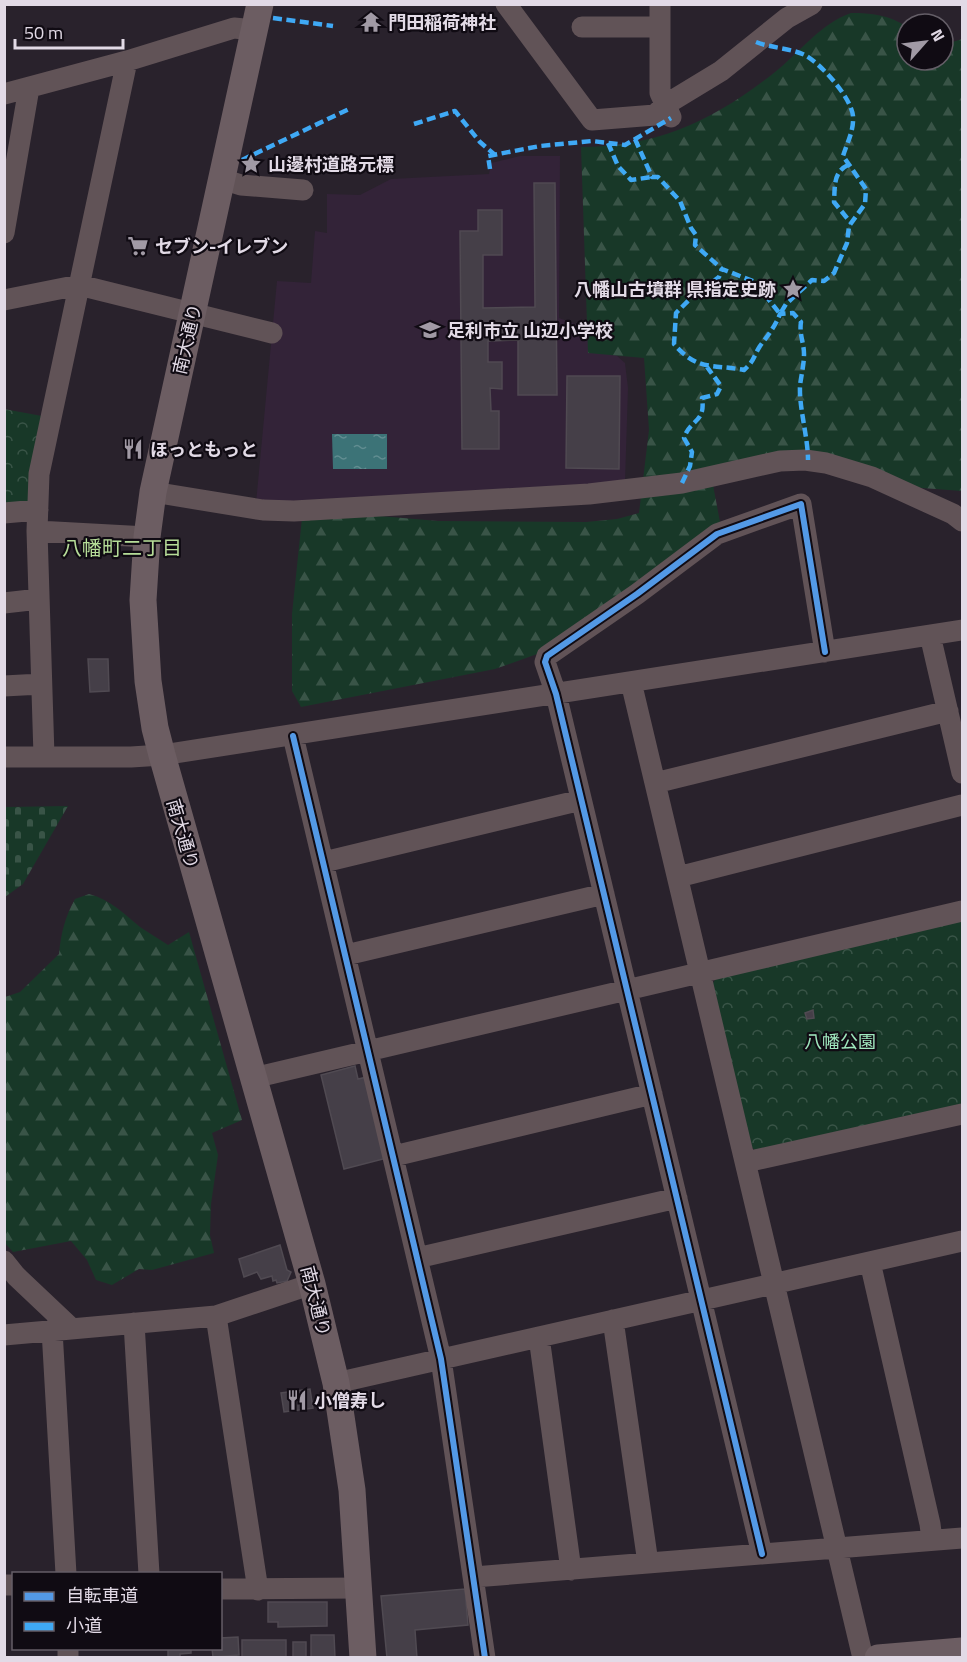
<svg xmlns="http://www.w3.org/2000/svg" width="967" height="1662" font-family="'Titillium Web','Noto Sans JP',sans-serif">
<defs>
<pattern id="forest-firs" width="22" height="20" patternUnits="userSpaceOnUse" patternTransform="scale(1.5)"><rect width="22" height="20" fill="#183828"/><path d="M5 1l3.5 6h-7zM16 11l3.5 6h-7z" fill="#395447"/></pattern>
<pattern id="cemetery-stones" width="16" height="16" patternUnits="userSpaceOnUse" patternTransform="scale(1.5)"><rect width="16" height="16" fill="#183828"/><path d="M2 7V4a2 2 0 0 1 4 0v3zM10 15v-3a2 2 0 0 1 4 0v3z" fill="#395447"/></pattern>
<pattern id="park-crowns" width="20" height="18" patternUnits="userSpaceOnUse" patternTransform="scale(1.5)"><rect width="20" height="18" fill="#183828"/><path d="M2 6a3 3 0 1 1 6 0M12 15a3 3 0 1 1 6 0" fill="none" stroke="#395447"/></pattern>
<pattern id="water-ripples" width="26" height="14" patternUnits="userSpaceOnUse" patternTransform="scale(1.5)"><rect width="26" height="14" fill="#3c7377"/><path d="M2 4q2-2 4 0t4 0M15 11q2-2 4 0t4 0" fill="none" stroke="#618d91"/></pattern>
</defs>
<rect width="100%" height="100%" fill="#29222c"/>
<!-- built -->
<path fill="#332338" d="M520,156h40l-1,162 25,9 41,36 3,25 -3,94 -369,21 21,-222 34,2 4,-52 12,2v-39l33,1 31,-16 98,-5 2,-11z"/>
<!-- forest -->
<path fill="url(#forest-firs)" d="M851,13c20,0 39,2 56,14v33h36v-15l19,-6v452l-53,-4 -58,-26 -141,8 10,53 -46,38 -134,93 -45,16 -194,38 -9,-16v-77l10,-96 66,-3 70,6 148,1 31,-3 22,-6 10,-83 -5,-72 -56,-5 -7,-206c77,0 134,-27 194,-75 25,-20 45,-48 76,-59z
M89,894c22,6 34,19 51,33 9,6 19,12 28,18l21,-13 53,188 -30,13 6,22 -7,49 -1,31 4,18 -62,17 -13,-1 -27,16 -16,-5 -9,-20 -16,-19 -58,11 -8,-9v-246l15,-5 39,-38c2,-21 6,-37 16,-55z"/>
<!-- cemetery -->
<path fill="url(#cemetery-stones)" d="M68,806l-45,78 -18,13v-90z"/>
<!-- park -->
<path fill="url(#park-crowns)" d="M4,409l38,7 -14,85 -24,3z
M962,918v188l-202,48 -10,-8 -38,-161 5,-9z"/>
<!-- water -->
<path fill="url(#water-ripples)" d="M332,434h55v35h-54z"/>
<!-- building -->
<path fill="#453f48" stroke="#504a52" stroke-width="1.5" d="M534,183h21l2,212h-39v-55l-30,1v21h14v27l-12,-1 1,23h8v38h-37l-2,-218h18v-21h24v45h-19v53l52,-1z
M567,376h53l-1,93 -53,-1z
M88,659h20l1,32 -19,1z
M813,1010l1,8 -7,1 -2,-6z
M355,1066l3,13 9,-2 20,81 -43,11 -23,-94z
M280,1245l7,25 4,2 -4,9 -10,2 -1,-3 -3,1 -1,-5 -11,3 -4,-7 -13,5 -5,-18z
M310,1389l3,19 -29,4 -3,-19z
M465,1589l3,36 -53,5 2,28h-30l-6,-62z
M268,1602h59v24l-49,1v-5h-10z
M311,1635h23l1,23h-24z
M238,1637l1,18 -26,2 -1,-9h8v-10z
M242,1640h44v18h-44z
M293,1642h13v16h-13z
M168,1648h23v5l-11,1v4h-12z"/>
<g fill="none" stroke-linecap="round" stroke-linejoin="round">
<!-- minor -->
<path stroke="#615357" stroke-width="21" d="M506,4l86,116 63,-5 10,-10 56,-34 66,-53 25,-14
M660,4v89l11,24
M582,27h78
M4,94l123,-33 107,-33 20,2
M222,179l19,6 62,5
M4,233l25,-145
M4,300l75,-15 193,48
M153,492l110,18 31,1 295,-17 93,-11 98,-22 25,-1 21,3 46,14 81,37 9,7
M4,513l34,-3
M37,531l110,6
M4,603l35,-4
M930,635l32,138
M631,682l232,976
M4,686l37,-2
M293,736l148,623 44,299
M44,756l-7,-225 2,-57 88,-413
M4,757h127l31,-2 800,-125
M655,783l293,-72
M324,862l257,-62
M678,877l284,-72
M346,955l258,-61
M253,1078l709,-167
M394,1156l258,-62
M746,1162l216,-48
M417,1258l260,-60
M4,1261l12,15 56,53
M870,1262l60,262 2,16
M216,1316l42,274
M613,1320l35,243
M134,1323l15,251
M52,1330l14,244
M4,1335l212,-19 96,-32
M539,1337l32,233
M336,1383l626,-142
M762,1554l-206,-860 -11,-32 2,-6 90,-62 80,-60 84,-30 24,148
M474,1577l488,-39
M4,1585h10
M220,1589l139,-1
M68,1648v10"/>
<!-- major -->
<path stroke="#6c5d62" stroke-width="27" d="M260,4l-107,488 -6,45 -4,63 5,81 7,47 7,27 150,529 24,99 16,107 11,168
M878,1658l84,-7"/>
<!-- quiet -->
<path stroke="#3fa9f5" stroke-width="4.5" stroke-dasharray="9 4.5" stroke-linecap="butt" d="M273,18l60,8
M756,42c15,6 34,6 49,13 16,9 46,42 48,61 1,15 -6,27 -10,40l23,33 -1,15 -16,22 -2,17 -13,30 -10,8 -12,-1 -26,24 -6,10 -25,-32 -33,-13 -3,8 -25,18 -18,18 -2,31c23,27 38,20 70,26 11,-10 9,-13 16,-24 8,-11 15,-19 20,-32l13,-1 8,9c-2,12 3,21 3,32 0,11 -3,22 -4,32 -1,22 8,51 8,74
M414,124l41,-13 25,31 15,13
M635,139l17,38h6l22,24 11,27 5,7 -1,10 27,24
M608,143l10,23 13,14 21,-3
M242,160l107,-51
M848,165c-15,7 -13,22 -14,37l17,21
M490,169l-2,-13 52,-10 52,-5 33,4 46,-27
M682,483l8,-17 2,-14 -8,-14c6,-19 22,-15 18,-40l15,-4 4,-8 -14,-19"/>
<!-- cycleway casing -->
<g stroke="#100b13" stroke-width="10">
<path id="cycleway" d="M293,736l148,623 44,299
M762,1554l-206,-860 -11,-32 2,-6 90,-62 80,-60 84,-30 24,148"/>
</g>
<!-- cycleway -->
<use href="#cycleway" stroke="#5399e6" stroke-width="6"/>
</g>
<!-- icons -->
<defs>
<g id="temple-bare" transform="scale(1.62)"><path d="M0-6L5-2H3V0L6.5 2.5H4V6H1.5V3h-3V6H-4V2.5H-6.5L-3 0V-2H-5Z" fill="#a19aa5" stroke="#100b13" stroke-width="2.5" paint-order="stroke"/></g>
<g id="sight-bare" transform="scale(1.62)"><path d="M0-6L1.8-2.2L6-1.7L2.9 1.2L3.7 5.4L0 3.3L-3.7 5.4L-2.9 1.2L-6-1.7L-1.8-2.2Z" fill="#a19aa5" stroke="#100b13" stroke-width="2.5" paint-order="stroke"/></g>
<g id="supermarket-bare" transform="scale(1.62)"><path d="M-6-5.5h2.5l.6 2H6L4.5 2H-2.5L-4.4-4H-6ZM-1.5 3.2a1.3 1.3 0 1 0 .1 0ZM3 3.2a1.3 1.3 0 1 0 .1 0Z" fill="#a19aa5" stroke="#100b13" stroke-width="2.5" paint-order="stroke"/></g>
<g id="school-bare" transform="scale(1.62)"><path d="M0-5L7-2L0 1L-7-2ZM-4 1L0 2.5L4 1V4Q0 6-4 4Z" fill="#a19aa5" stroke="#100b13" stroke-width="2.5" paint-order="stroke"/></g>
<g id="restaurant-bare" transform="scale(1.62)"><path d="M-5-6h1v4h1v-4h1v4h1v-4h1v5L-1.5 .5V6h-2V.5L-5-1ZM5-6V6H3V1.5H1.5Q1.5-4 5-6Z" fill="#a19aa5" stroke="#100b13" stroke-width="2.5" paint-order="stroke"/></g>
</defs>
<g fill-rule="evenodd">
<use href="#temple-bare" x="371" y="22"/>
<use href="#sight-bare" x="251" y="164"/>
<use href="#supermarket-bare" x="138" y="246"/>
<use href="#sight-bare" x="793" y="289"/>
<use href="#school-bare" x="430" y="330"/>
<use href="#restaurant-bare" x="133" y="449"/>
<use href="#restaurant-bare" x="297" y="1400"/>
</g>
<g text-anchor="middle" dominant-baseline="central" stroke-width="4.5" stroke-linejoin="round" paint-order="stroke">
<!-- poi labels -->
<g font-size="18" font-weight="bold" fill="#e2dae6" stroke="#100b13" text-anchor="start">
<text x="388" y="22">門田稲荷神社</text>
<text x="268" y="164">山邊村道路元標</text>
<text x="155" y="246">セブン-イレブン</text>
<text x="776" y="289" text-anchor="end">八幡山古墳群 県指定史跡</text>
<text x="447" y="330">足利市立 山辺小学校</text>
<text x="150" y="449">ほっともっと</text>
<text x="314" y="1400">小僧寿し</text>
</g>
<!-- street labels -->
<g font-size="18" fill="#e2dae6" stroke="#100b13">
<text transform="translate(187 339) rotate(-77)">南大通り</text>
<text transform="translate(183 834) rotate(74)">南大通り</text>
<text transform="translate(316 1301) rotate(76)">南大通り</text>
</g>
<!-- park labels -->
<g font-size="18" fill="#9fe7bd" stroke="#100b13">
<text x="840" y="1041">八幡公園</text>
</g>
<!-- neighbourhood labels -->
<g font-size="20" fill="#b6dd98" stroke="#100b13">
<text x="122" y="547">八幡町二丁目</text>
</g>
</g>
<!-- border -->
<rect width="967" height="1662" fill="none" stroke="#e2dae6" stroke-width="12"/>
<!-- legend -->
<rect x="12" y="1572" width="210" height="78" fill="#100b13" stroke="#645e67" stroke-width="1.5"/>
<rect x="24" y="1592" width="30" height="9" fill="#5399e6" stroke="#645e67" stroke-width="1.5"/>
<text x="66" y="1602" font-size="18" fill="#e2dae6">自転車道</text>
<rect x="24" y="1622" width="30" height="9" fill="#3fa9f5" stroke="#645e67" stroke-width="1.5"/>
<text x="66" y="1632" font-size="18" fill="#e2dae6">小道</text>
<!-- north arrow -->
<g transform="translate(925 42) rotate(62)"><circle r="28" fill="#100b13" stroke="#645e67" stroke-width="1.5"/>
<path d="M0-4.5L10 22L0 15L-10 22Z" fill="#a19aa5"/>
<text y="-9" font-size="16" font-weight="bold" text-anchor="middle" fill="#e2dae6">N</text>
</g>
<!-- scale -->
<path d="M15 39v9h108v-9" fill="none" stroke="#e2dae6" stroke-width="3"/>
<text x="24" y="39" font-size="18" fill="#e2dae6" stroke="#100b13" stroke-width="4.5" paint-order="stroke">50 m</text>
</svg>
